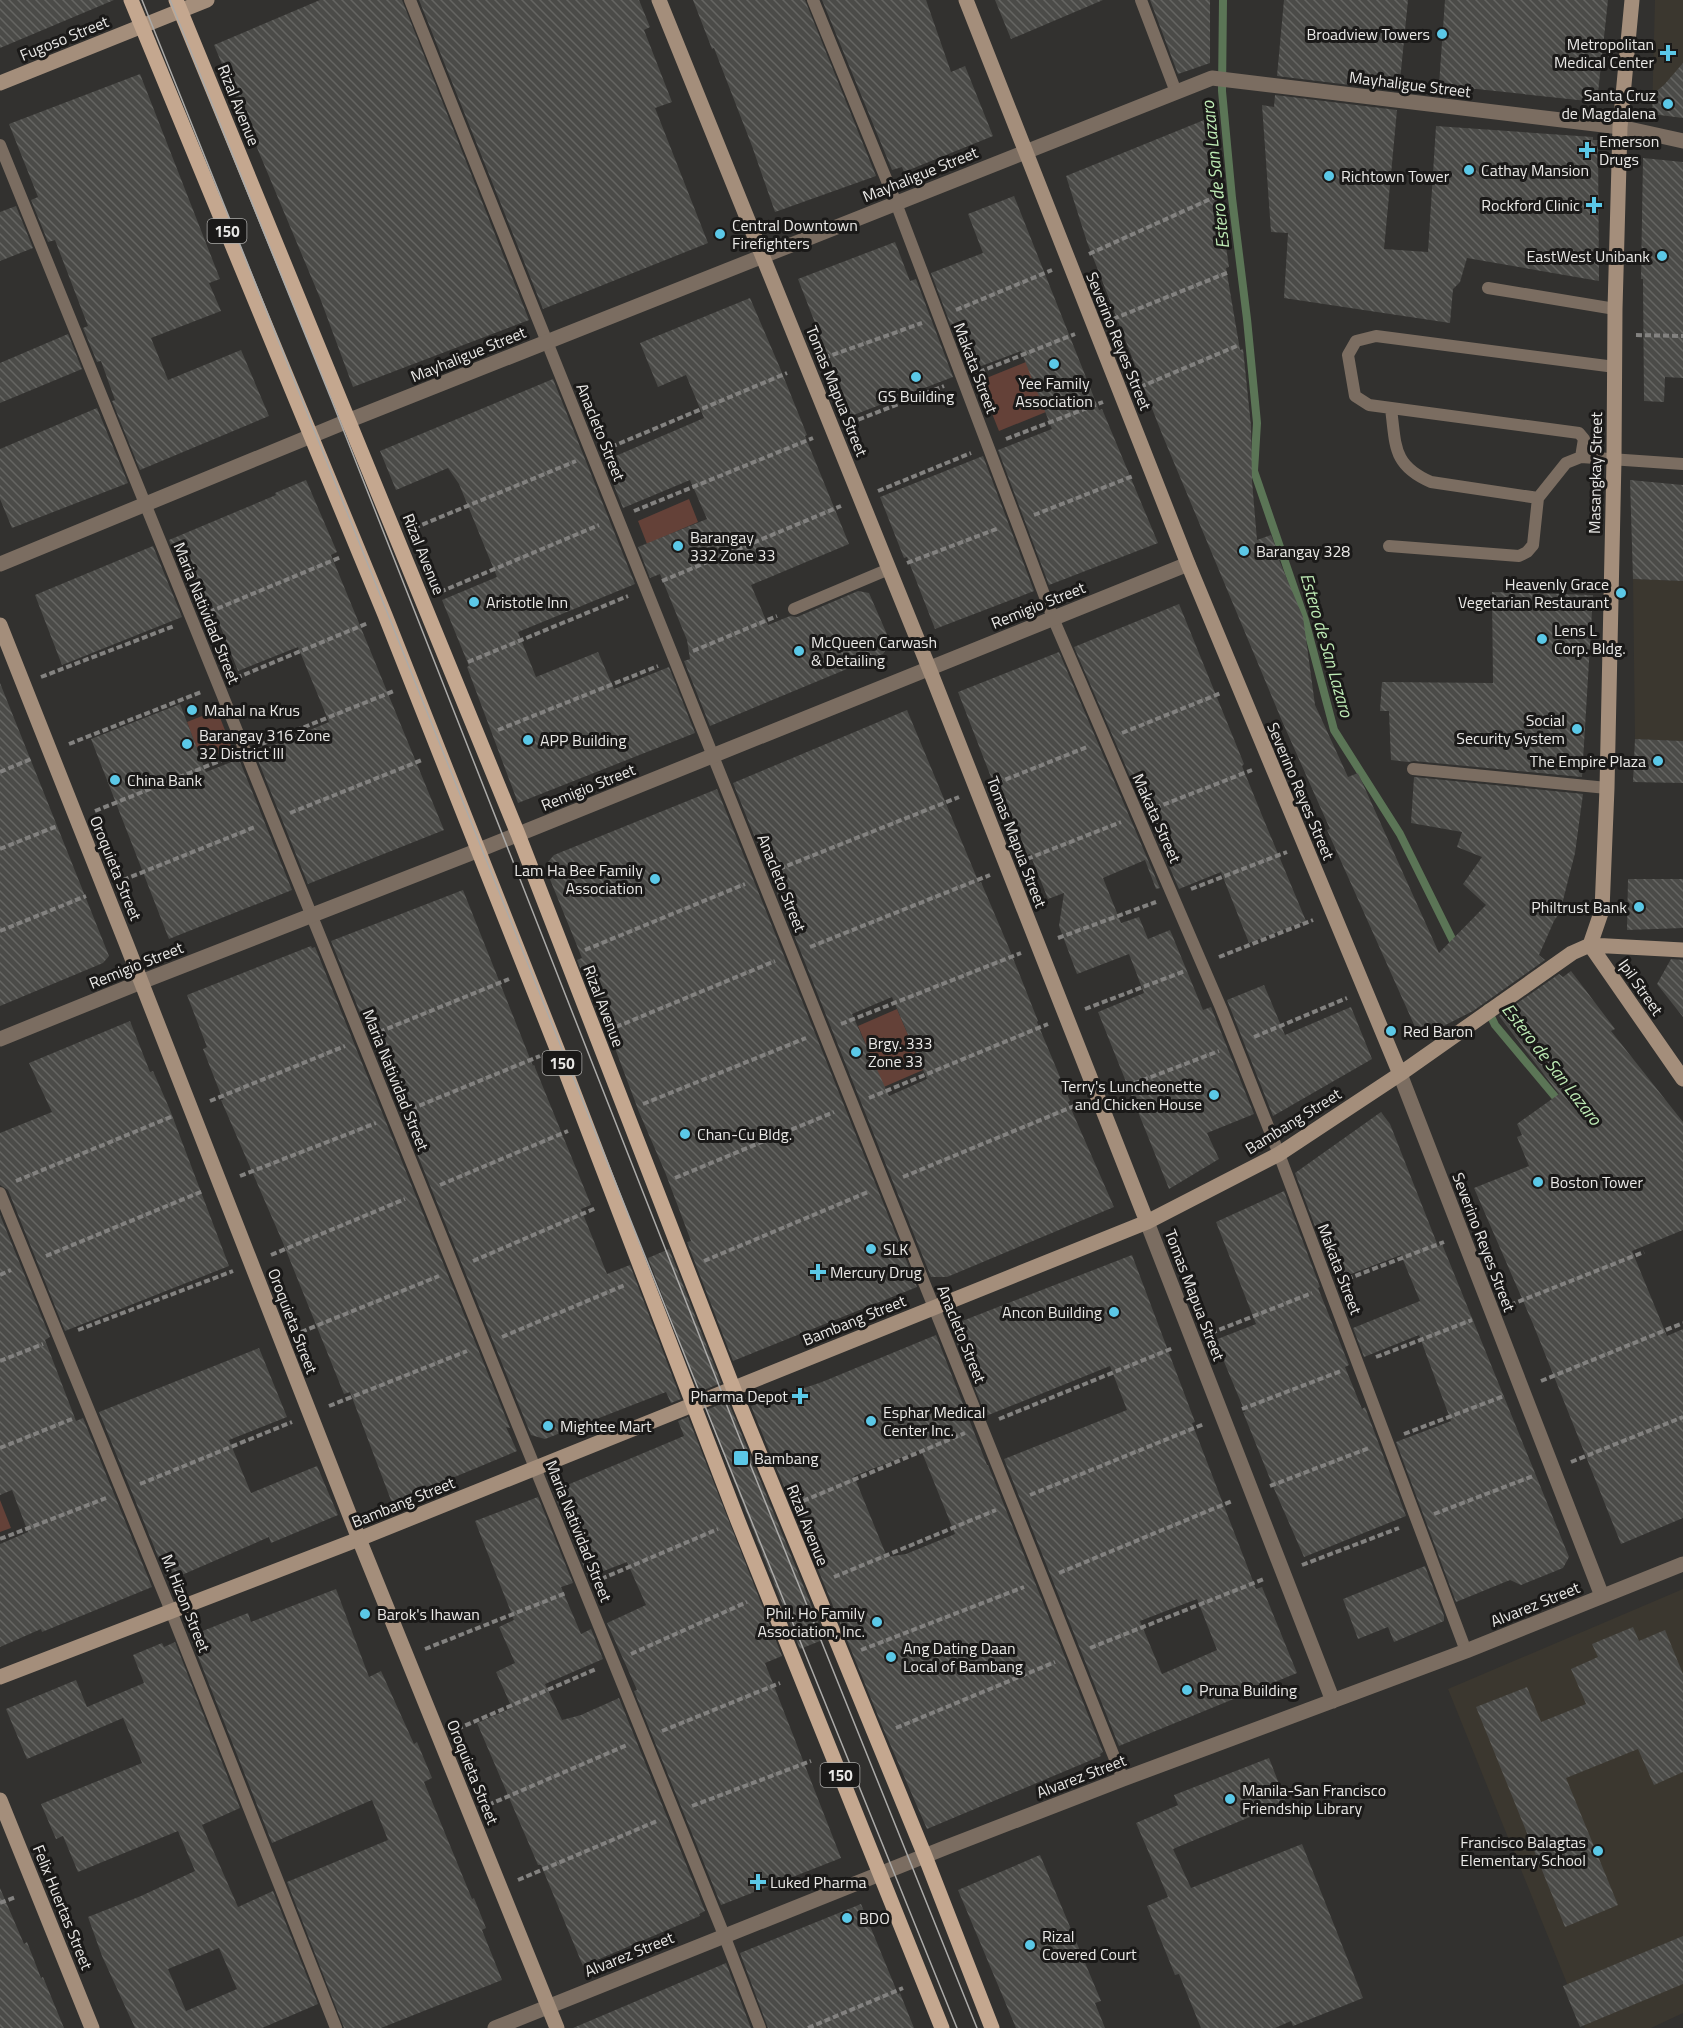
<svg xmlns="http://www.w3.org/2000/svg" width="1683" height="2028" font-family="'Titillium Web',sans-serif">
<defs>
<pattern id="building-back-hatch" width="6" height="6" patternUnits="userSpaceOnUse" patternTransform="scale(1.5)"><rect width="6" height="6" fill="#4b4b48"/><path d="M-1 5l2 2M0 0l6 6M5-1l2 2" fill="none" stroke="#656562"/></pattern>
</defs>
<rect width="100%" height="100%" fill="#32312f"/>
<!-- built -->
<path fill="#3b372f" d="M1655,0h28v118l-31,-4z
M1633,579l50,2v160l-48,-2z
M1683,1589v424l-32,15h-66l-137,-339z"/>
<!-- green -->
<path fill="#644138" d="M1026,362l20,50 -47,19 -20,-50z
M689,499l9,23 -51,22 -9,-23z
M217,710l15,38 -31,12 -14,-38z
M897,1009l26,61 -60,26 13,-28 -18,-42z
M0,1500l11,28 -11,4z"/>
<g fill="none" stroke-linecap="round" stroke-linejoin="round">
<!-- stream -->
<path stroke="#5b7556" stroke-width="8" d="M1223,0l-1,91 10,107 15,121 10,104 -3,48 51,149 29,110 66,104 57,115
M1487,1008l8,17 67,80"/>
</g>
<!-- building -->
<path fill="url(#building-back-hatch)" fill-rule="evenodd" d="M0,0h114l-114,48z
M320,0h82l127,320 -176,67 -33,-89 -106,-253z
M419,0h220l11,27 -6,3 28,72 -17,6 53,135 -165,66z
M693,0h112l71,176 -101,36 -23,-66 -38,-98 -2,1z
M822,0h104l25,72 14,-6 28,70 -89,36 -2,-5 -10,3z
M995,0h108l-92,39z
M1150,0h60v63l-32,11z
M1284,0h124l-9,91 -122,-15z
M1445,0h163l-11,102 -158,-17z
M1683,63v55l-31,-4 1,-20 11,-9z
M140,74l80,205 -11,4 12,28 -70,27 17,42 73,-30 28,66 -129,54 -28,-69 3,-1 -14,-39 -4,1 -14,-34 5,-2 -33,-86 -7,2 -17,-42 7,-3 -29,-73z
M1275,95l122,15 -13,139 44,3 8,-126 157,11v3h5l1,141 -132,-23 -7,24 -7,7 -3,34 -166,-25 4,-65 -17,-1 -9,-127 12,2z
M1214,116l2,62 13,89 -3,1 14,82 3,-1 8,77 1,55 5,59 14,-5 10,24 -2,1 24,57 12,88 33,72 10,-4 81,180 47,-48 -23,-21 19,-27 -25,-10 5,-15 -51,-9 3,-46 169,17 -8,59 -15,59 -6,9 -15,34 6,5 -72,51 -53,27 -93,-208 3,-1 -48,-108 -120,-287 -75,-192 -21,-66z
M1643,158l40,4v216l-18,-1 -1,25 -20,-1 -1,-122h-2z
M1014,196l85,214 3,-1 56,134 -109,42 -51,-135 54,-21 -31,-78 -53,20 -37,-98 52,-20 -15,-39z
M16,206l17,42 -33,13v-49z
M895,242l15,39 6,-2 37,98 -102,39 -53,-137z
M750,298l30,70 27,67 -2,1 44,108 -98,41 17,40 22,-9 7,1 61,-26 11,2 20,46v6l-6,9 -173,72 -26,-65 6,-2 -3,-19 -27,-66 -10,4 -12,-31 69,-28 -17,-39 -67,28 -19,-47 100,-43 -18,-43 -28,12 -18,-44z
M68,334l14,35 -82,34v-40z
M553,379l82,205 -117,48 18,45 62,-25 16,37 55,-22 26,66 -177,70 -51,-136 2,-1 -27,-66 55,-23 -38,-93 -11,-16 -52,22 -16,-39z
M97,408l31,75 -116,45 -12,-29v-50z
M983,456l51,135 -99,38 -28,-72 -3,1 -24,-61z
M306,480l31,72 -6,3 113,275 -136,54 -53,-131 74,-31 -31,-75 -60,24 -26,-66 -15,6 -28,-71 107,-45 -1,-2z
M1630,480l53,5v96l-50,-2z
M153,546l29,71 -120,48 -27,-70z
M1492,592l101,3 -11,182 -168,-16 -6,1 -17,-2 -2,-49h-9l2,-29 111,1z
M1179,604l65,160 -2,2 19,47 45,108 -57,22 -28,-71 -42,17 -105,-242z
M1059,652l101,236 -4,1 -11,-29 -42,18 18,45 18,-6 9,22 22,-9 33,80 8,-3 43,107 -47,19 12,26 -50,30 -71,-177 46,-19 -15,-39 -52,20 -18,-48 5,-33 -16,6 -18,-45 -8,3 -64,-165z
M0,683l109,273 -6,7 -103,43z
M180,704l26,68 33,-13 53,131 -123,49 -78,-200z
M907,710l72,173 2,-1 28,66 29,73 -1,1 33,79 -2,1 46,105 -167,70h-16l-198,-494zM892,997l35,82 -38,17 -37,-82z
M1635,739l48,2v42l-50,-1z
M717,789l200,498 -184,74 -46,-119 4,-1 -26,-69 -26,-60 -32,-85 -1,1 -22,-51 -7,-17 5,-2 -35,-86 1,-10 6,-7z
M1628,879h55v49l-56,2z
M463,890l70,176 1,-1 57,140 -10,4 26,65 23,-9 51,134 -10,4 -5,-11 -121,47 -14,-4 -200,-494z
M311,946l1,2 3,-1 195,481 -4,-1 11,24 -125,52 -42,-111 -6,2 -61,-151 -62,-143h2l-20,-51 4,-2 -20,-52z
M1671,959l12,1v57l-26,-33z
M1571,971l44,58 -4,2 72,91v108l-51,21 35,85 16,-7v189l-62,26 -88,-220 -59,-136 55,-22 -12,-29 5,-2 -5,-11 42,-30 -60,-78 60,-42 4,3z
M1264,985l21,50 66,-28 21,52 -99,57 -46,-116z
M130,1021l20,51 3,-1 17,39 59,156 -164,65 -57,-141 -8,-5v-52l52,-21 -23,-49z
M1381,1112l9,12 48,122 4,-2 127,313 -6,11 -42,17 -11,-5 -54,22 -60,-160 55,-21 -32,-86 -55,22 -11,-29 67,-27 -19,-46 -66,25 -40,-107z
M1284,1191l36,96 -2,1 31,77 -4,2 17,42 3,-2 41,109 -102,41 -32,-73 -29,-72h2l-30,-72 41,-16 -40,-102z
M0,1215l50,122 -5,3 31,81 7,-3 69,169 -110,45 -1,-3 -41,18v-103l28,-12 -16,-42 -12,5z
M669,1249l52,134 -22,9 -51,-134z
M1132,1255l63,167 -3,1 64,166 6,-2 35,86 -178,73 -115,-287 123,-49 -17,-44 -124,50 -35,-88 6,-2v-3zM1197,1599l20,51 -55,24 -22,-53z
M936,1335l51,130h1l115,287 -3,2 1,2 -174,73 -44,-101 -132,-322 71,-24zM921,1450l34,84 -49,20 -19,3 -33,-81z
M259,1348l28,69 -58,23 22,53 66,-27 21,49 -67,28 -2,-6 -101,44 -69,-169z
M728,1401l97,238 -25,10 -94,-239z
M688,1417l94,239 -17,7 76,195 -120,47 -87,-214 3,-1 -30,-67 39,-18 -19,-43 -39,15 -35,-86 131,-55 -6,-15z
M538,1497l35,86 -12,4 20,47 10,-5 12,30 -58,25 17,36 19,-5 38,-17 86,213 -6,3 1,2 -117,50 -42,-101h-3l-61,-142 35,-15 -16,-36 19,-9 -16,-36 15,-7 -39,-99z
M1425,1566l19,50v5l-50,21 -6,-15 -30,12 -15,-40z
M336,1589l33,88 12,-6 33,73 3,-2 15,36 -8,4 48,117 2,-1 12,30 -4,2 20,50 -121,48h-37l-57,-146 101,-42 -16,-40 -100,43 -82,-207 58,-23 3,9z
M1633,1627l6,14 26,-11 18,44v98l-29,13 -16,-36 -72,29 52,127 -53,22 -89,-220 51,-20 14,35 45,-18 -15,-35 27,-12 -6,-13z
M175,1642l65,166 -38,17 36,82 35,-16 45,113 -56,24h-127l-33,-72 -14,-39 53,-21 54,-25 -17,-40 -100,41 -15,-36 -7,3 -15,-35 101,-41 -19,-45 -96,41 -21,-50 70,-29 11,27 57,-24 -11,-28 29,-12 2,4zM219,1948l18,41 -51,22 -18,-42z
M1269,1758l17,44 -113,47 18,39 111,-44 61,154 -70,28 -2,-5 -16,7h-74l-22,-54 -4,1 -28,-69 21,-9 -32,-74 42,-18 -4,-10z
M1040,1855l61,146 -6,2 10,25h-89l-58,-138z
M0,1888l24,56 3,-2 14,36 2,-1 21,51h-64z
M861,1904l37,90 2,-1 14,35h-146l-28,-75z
M1683,1936v48l-103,43 -17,-41z
M726,1963l25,65h-178z"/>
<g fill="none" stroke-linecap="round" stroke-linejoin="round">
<!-- path -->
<path stroke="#838280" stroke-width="4" stroke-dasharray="6 3" stroke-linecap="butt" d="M1089,254l128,-58
M956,310l96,-40
M1113,319l116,-47
M1636,335l47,1
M824,358l98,-35
M979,372l96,-38
M1140,387l99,-42
M850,423l94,-37
M1006,439l97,-37
M611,447l176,-74
M878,491l93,-38
M634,511l179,-73
M1034,515l99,-39
M414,528l162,-67
M907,563l92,-35
M662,581l179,-75
M440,592l159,-67
M209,612l132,-55
M693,651l84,-35
M468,662l160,-66
M41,677l133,-51
M236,678l132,-55
M498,730l160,-64
M1122,733l99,-40
M69,744l132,-52
M262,744l132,-53
M0,772l31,-13
M997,783l90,-36
M1155,808l97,-38
M95,811l132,-53
M290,813l132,-53
M0,849l57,-23
M1027,859l94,-37
M779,869l180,-72
M123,880l132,-53
M1191,889l96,-37
M0,931l86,-35
M1058,938l98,-36
M810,947l180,-72
M585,950l160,-66
M1219,957l94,-37
M1085,1009l100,-38
M841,1024l180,-71
M616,1027l159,-66
M379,1032l130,-53
M1254,1037l93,-39
M1117,1090l102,-39
M869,1098l179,-74
M210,1101l135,-55
M643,1104l163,-66
M411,1109l129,-53
M240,1176l136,-53
M903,1177l176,-73
M675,1178l159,-66
M16,1181l157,-65
M440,1185l128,-54
M271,1255l134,-56
M46,1256l157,-65
M473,1261l123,-53
M704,1261l164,-69
M0,1275l11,-5
M1347,1279l97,-37
M1510,1305l134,-53
M78,1330l155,-59
M301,1332l138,-56
M1211,1333l101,-40
M502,1337l123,-52
M1376,1357l96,-37
M0,1361l43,-17
M1541,1381l142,-58
M329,1406l138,-55
M1242,1409l99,-38
M999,1419l174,-71
M1404,1434l100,-38
M0,1448l72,-29
M1571,1462l112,-45
M140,1484l152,-62
M1270,1486l99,-38
M1030,1495l174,-71
M803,1501l162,-68
M1434,1514l99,-38
M0,1539l106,-41
M1302,1565l97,-37
M1059,1573l173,-72
M834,1577l162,-67
M601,1579l117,-50
M1090,1648l174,-69
M425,1649l141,-56
M861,1650l163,-63
M631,1654l116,-52
M896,1728l159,-66
M457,1729l139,-60
M662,1731l118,-48
M488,1805l139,-60
M692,1806l119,-45
M518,1880l139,-59
M0,1903l16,-6
M808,2028l95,-40"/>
<!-- lane -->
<path stroke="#7b6d61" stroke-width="12" d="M410,0l713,1779
M813,0l83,203 157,415 168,390 58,146 187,497
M1141,0l35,92
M0,145l724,1790 36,93
M1488,288l127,21
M1391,409c5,36 1,56 40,73l107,16
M1581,457l3,-18 -5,-6 -210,-28 -14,-9 -7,-41 8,-14 20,-5 239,31
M1389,546l130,10 8,-4 6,-7 5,-47 28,-35 15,-6 102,7
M794,609l95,-40
M1413,769l194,19
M0,1193l171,418 165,417"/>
<!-- street -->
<path stroke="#7b6d61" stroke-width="15" d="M0,564l350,-144 862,-342 408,49 63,14
M0,1039l141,-57 338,-132 709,-286
M1400,1074l202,522
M1147,1222l186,479
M495,2028l452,-181 176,-68 343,-128 217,-87"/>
<!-- secondary -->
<path stroke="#a48e7b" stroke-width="15" d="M659,0l270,668 218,554
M966,0l222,564 212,510
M0,83l207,-83
M0,625l126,318 233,596 198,489
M1590,945l12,-35 5,-122 7,-329 1,-150 5,-182 12,-127
M1590,945l93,134
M0,1677l359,-138 788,-317 132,-68 121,-80 172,-121 18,-8 93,5
M0,1800l92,228"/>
<!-- primary -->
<path stroke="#c4a78f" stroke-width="15" d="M131,0l254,615 172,434 181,472 204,507
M176,0l342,834 223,574 184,448 67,172"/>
<!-- tram -->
<path stroke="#abaaa8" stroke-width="1.5" d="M142,0l579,1446 236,582
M170,0l162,401 408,1038 237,589"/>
</g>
<!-- markers -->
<g fill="#5bc8e7" stroke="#1a1918" stroke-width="2">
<circle cx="1442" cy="34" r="6"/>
<path d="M1665 44h6v6h6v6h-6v6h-6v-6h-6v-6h6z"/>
<circle cx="1668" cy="104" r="6"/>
<path d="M1584 141h6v6h6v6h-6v6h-6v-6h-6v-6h6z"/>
<circle cx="1469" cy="170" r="6"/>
<circle cx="1329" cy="176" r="6"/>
<path d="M1591 196h6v6h6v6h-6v6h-6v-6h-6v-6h6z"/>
<circle cx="720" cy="234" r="6"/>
<circle cx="1662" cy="256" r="6"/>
<circle cx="1054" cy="364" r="6"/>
<circle cx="916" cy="377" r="6"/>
<circle cx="678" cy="546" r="6"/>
<circle cx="1244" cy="551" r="6"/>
<circle cx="1621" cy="593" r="6"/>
<circle cx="474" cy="602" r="6"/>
<circle cx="1542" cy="639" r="6"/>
<circle cx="799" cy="651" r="6"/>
<circle cx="192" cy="710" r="6"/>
<circle cx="1577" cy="729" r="6"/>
<circle cx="528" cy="740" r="6"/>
<circle cx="187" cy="744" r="6"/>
<circle cx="1658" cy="761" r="6"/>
<circle cx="115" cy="780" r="6"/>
<circle cx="655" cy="879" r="6"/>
<circle cx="1639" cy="907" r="6"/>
<circle cx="1391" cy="1031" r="6"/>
<circle cx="856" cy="1052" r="6"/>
<circle cx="1214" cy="1095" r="6"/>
<circle cx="685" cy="1134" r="6"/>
<circle cx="1538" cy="1182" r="6"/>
<circle cx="871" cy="1249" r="6"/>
<path d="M815 1263h6v6h6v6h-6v6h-6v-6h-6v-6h6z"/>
<circle cx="1114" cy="1312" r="6"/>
<path d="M797 1387h6v6h6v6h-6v6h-6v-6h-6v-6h6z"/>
<circle cx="871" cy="1421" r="6"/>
<circle cx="548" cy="1426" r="6"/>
<rect x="733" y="1450" width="16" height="16" rx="3"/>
<circle cx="365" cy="1614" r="6"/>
<circle cx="877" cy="1622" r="6"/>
<circle cx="891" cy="1657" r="6"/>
<circle cx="1187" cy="1690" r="6"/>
<circle cx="1230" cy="1799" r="6"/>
<circle cx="1598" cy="1851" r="6"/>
<path d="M755 1873h6v6h6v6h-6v6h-6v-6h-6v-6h6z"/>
<circle cx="847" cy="1918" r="6"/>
<circle cx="1030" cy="1945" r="6"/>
</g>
<g text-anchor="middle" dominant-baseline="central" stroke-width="6" stroke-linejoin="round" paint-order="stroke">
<!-- shield labels -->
<g fill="#1a1918" stroke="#abaaa8" stroke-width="1.5">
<rect x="207.5" y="219" width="39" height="24" rx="4.5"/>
<rect x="542.5" y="1051" width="39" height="24" rx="4.5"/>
<rect x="820.5" y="1763" width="39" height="24" rx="4.5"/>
</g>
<g font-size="15" font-weight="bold" fill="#e9e8e6">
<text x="227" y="231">150</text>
<text x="562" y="1063">150</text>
<text x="840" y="1775">150</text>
</g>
<!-- poi labels -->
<g font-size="16" fill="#e9e8e6" stroke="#1a1918" text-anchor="start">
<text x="1430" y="34" text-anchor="end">Broadview Towers</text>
<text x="1654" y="44" text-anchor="end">Metropolitan<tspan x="1654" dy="18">Medical Center</tspan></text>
<text x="1656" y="95" text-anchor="end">Santa Cruz<tspan x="1656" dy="18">de Magdalena</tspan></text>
<text x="1599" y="141">Emerson<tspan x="1599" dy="18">Drugs</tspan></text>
<text x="1481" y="170">Cathay Mansion</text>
<text x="1341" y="176">Richtown Tower</text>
<text x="1580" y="205" text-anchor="end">Rockford Clinic</text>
<text x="732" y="225">Central Downtown<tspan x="732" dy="18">Firefighters</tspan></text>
<text x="1650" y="256" text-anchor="end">EastWest Unibank</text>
<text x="1054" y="383" text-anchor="middle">Yee Family<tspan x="1054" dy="18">Association</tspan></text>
<text x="916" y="396" text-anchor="middle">GS Building</text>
<text x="690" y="537">Barangay<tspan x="690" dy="18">332 Zone 33</tspan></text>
<text x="1256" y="551">Barangay 328</text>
<text x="1609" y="584" text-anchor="end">Heavenly Grace<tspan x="1609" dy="18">Vegetarian Restaurant</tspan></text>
<text x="486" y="602">Aristotle Inn</text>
<text x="1554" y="630">Lens L<tspan x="1554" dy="18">Corp. Bldg.</tspan></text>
<text x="811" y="642">McQueen Carwash<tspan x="811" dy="18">&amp; Detailing</tspan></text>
<text x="204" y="710">Mahal na Krus</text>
<text x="1565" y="720" text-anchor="end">Social<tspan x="1565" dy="18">Security System</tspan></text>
<text x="199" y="735">Barangay 316 Zone<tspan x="199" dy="18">32 District III</tspan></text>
<text x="540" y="740">APP Building</text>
<text x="1646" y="761" text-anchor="end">The Empire Plaza</text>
<text x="127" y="780">China Bank</text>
<text x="643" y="870" text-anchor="end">Lam Ha Bee Family<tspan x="643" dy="18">Association</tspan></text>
<text x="1627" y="907" text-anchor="end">Philtrust Bank</text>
<text x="1403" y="1031">Red Baron</text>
<text x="868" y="1043">Brgy. 333<tspan x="868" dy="18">Zone 33</tspan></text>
<text x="1202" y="1086" text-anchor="end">Terry's Luncheonette<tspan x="1202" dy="18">and Chicken House</tspan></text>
<text x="697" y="1134">Chan-Cu Bldg.</text>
<text x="1550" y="1182">Boston Tower</text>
<text x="883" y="1249">SLK</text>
<text x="830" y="1272">Mercury Drug</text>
<text x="1102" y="1312" text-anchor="end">Ancon Building</text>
<text x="788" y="1396" text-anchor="end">Pharma Depot</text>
<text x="883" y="1412">Esphar Medical<tspan x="883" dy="18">Center Inc.</tspan></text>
<text x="560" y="1426">Mightee Mart</text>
<text x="754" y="1458">Bambang</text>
<text x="865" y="1613" text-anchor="end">Phil. Ho Family<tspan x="865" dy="18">Association, Inc.</tspan></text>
<text x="377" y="1614">Barok's Ihawan</text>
<text x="903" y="1648">Ang Dating Daan<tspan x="903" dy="18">Local of Bambang</tspan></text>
<text x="1199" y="1690">Pruna Building</text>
<text x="1242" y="1790">Manila-San Francisco<tspan x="1242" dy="18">Friendship Library</tspan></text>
<text x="1586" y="1842" text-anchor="end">Francisco Balagtas<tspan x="1586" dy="18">Elementary School</tspan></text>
<text x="770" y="1882">Luked Pharma</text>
<text x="859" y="1918">BDO</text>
<text x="1042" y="1936">Rizal<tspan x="1042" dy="18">Covered Court</tspan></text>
</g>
<!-- street labels -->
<g font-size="16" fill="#e9e8e6" stroke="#1a1918">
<text transform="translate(64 38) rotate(-22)">Fugoso Street</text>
<text transform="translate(1410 84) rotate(7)">Mayhaligue Street</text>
<text transform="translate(239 105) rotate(68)">Rizal Avenue</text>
<text transform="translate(920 174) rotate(-22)">Mayhaligue Street</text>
<text transform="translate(1119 341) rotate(68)">Severino Reyes Street</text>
<text transform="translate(468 354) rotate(-22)">Mayhaligue Street</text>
<text transform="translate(976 368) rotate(69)">Makata Street</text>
<text transform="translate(837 391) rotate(68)">Tomas Mapua Street</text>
<text transform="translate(601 432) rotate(68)">Anacleto Street</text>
<text transform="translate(1595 473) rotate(-89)">Masangkay Street</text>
<text transform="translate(424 554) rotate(68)">Rizal Avenue</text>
<text transform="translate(1038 605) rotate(-22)">Remigio Street</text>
<text transform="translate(207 613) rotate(68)">Maria Natividad Street</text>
<text transform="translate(588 787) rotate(-22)">Remigio Street</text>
<text transform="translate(1301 791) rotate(67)">Severino Reyes Street</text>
<text transform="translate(1157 818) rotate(66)">Makata Street</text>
<text transform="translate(1017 842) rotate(69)">Tomas Mapua Street</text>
<text transform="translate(116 868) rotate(68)">Oroquieta Street</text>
<text transform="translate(782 883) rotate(68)">Anacleto Street</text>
<text transform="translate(136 965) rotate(-22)">Remigio Street</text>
<text transform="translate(1641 987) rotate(55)">Ipil Street</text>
<text transform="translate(604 1006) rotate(69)">Rizal Avenue</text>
<text transform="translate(396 1080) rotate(68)">Maria Natividad Street</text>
<text transform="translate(1293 1121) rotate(-32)">Bambang Street</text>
<text transform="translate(1484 1242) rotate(69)">Severino Reyes Street</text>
<text transform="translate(1340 1269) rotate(69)">Makata Street</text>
<text transform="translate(1195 1295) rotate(69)">Tomas Mapua Street</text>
<text transform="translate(854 1320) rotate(-22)">Bambang Street</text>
<text transform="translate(293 1321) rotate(69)">Oroquieta Street</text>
<text transform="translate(962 1334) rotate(68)">Anacleto Street</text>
<text transform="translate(403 1502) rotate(-22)">Bambang Street</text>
<text transform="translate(808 1525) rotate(68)">Rizal Avenue</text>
<text transform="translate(579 1531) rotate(68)">Maria Natividad Street</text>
<text transform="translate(186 1603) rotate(68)">M. Hizon Street</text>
<text transform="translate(1535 1604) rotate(-22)">Alvarez Street</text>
<text transform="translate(473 1772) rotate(68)">Oroquieta Street</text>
<text transform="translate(1081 1776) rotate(-21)">Alvarez Street</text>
<text transform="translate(63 1907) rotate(68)">Felix Huertas Street</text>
<text transform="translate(629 1954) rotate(-22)">Alvarez Street</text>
</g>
<!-- water labels -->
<g font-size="18" font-style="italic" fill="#beebb5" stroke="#1a1918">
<text transform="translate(1215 175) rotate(-96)">Estero de San Lazaro</text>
<text transform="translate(1327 645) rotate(74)">Estero de San Lazaro</text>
<text transform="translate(1552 1064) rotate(52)">Estero de San Lazaro</text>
</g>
</g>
</svg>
